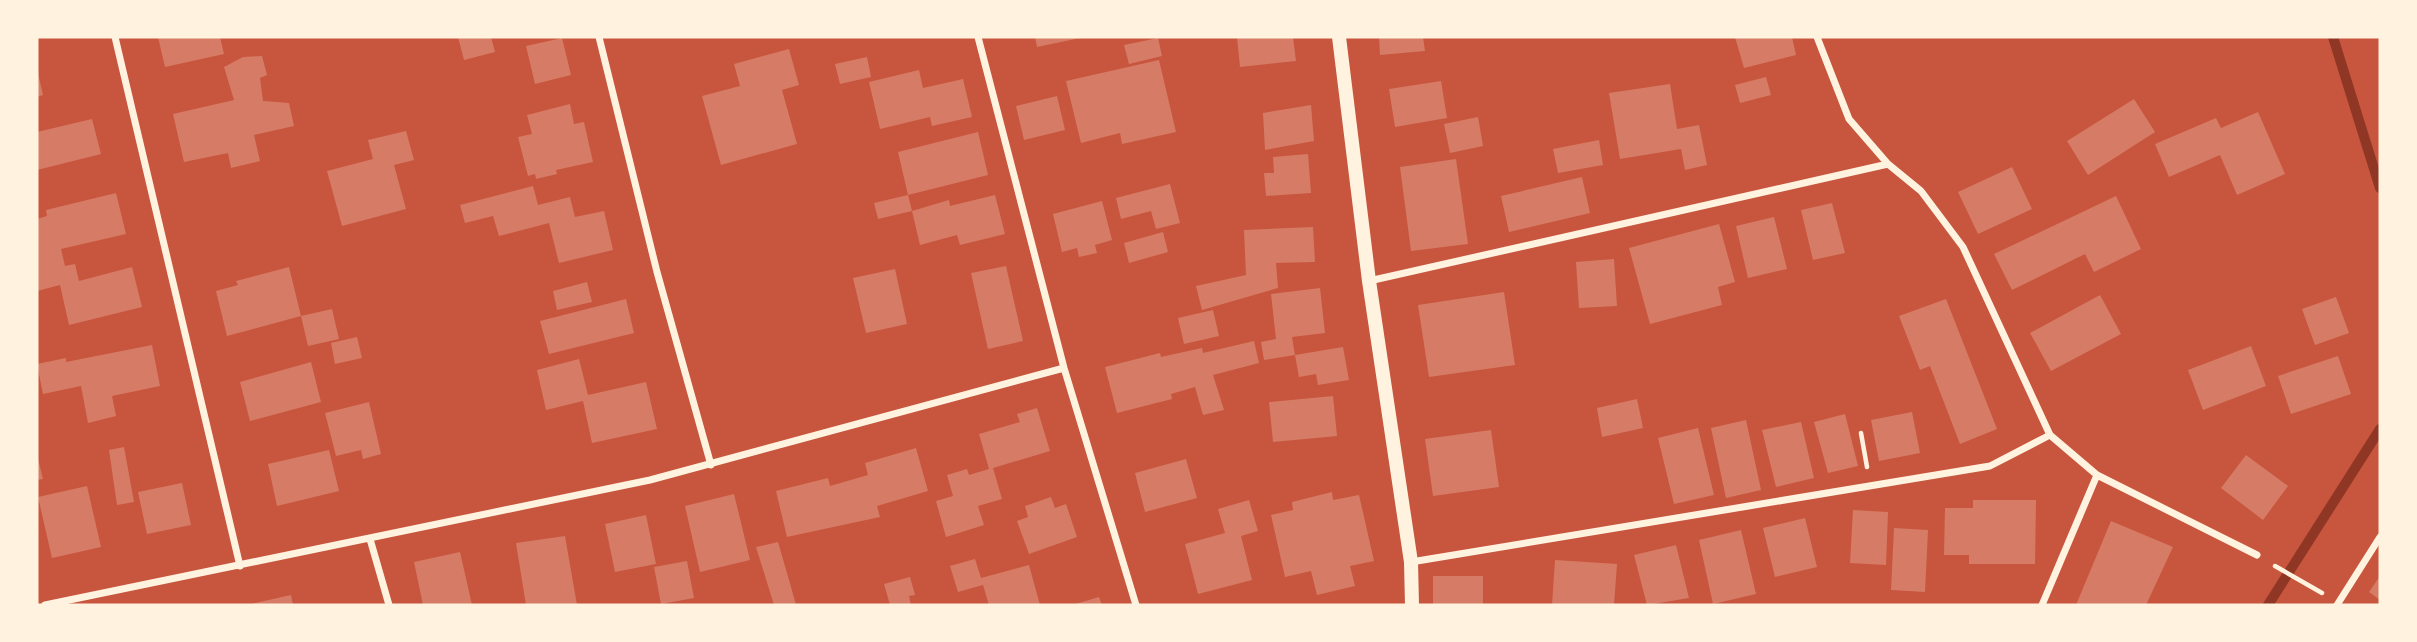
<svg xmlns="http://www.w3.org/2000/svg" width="2417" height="642" font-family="Bitter,serif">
<rect width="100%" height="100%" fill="#c8553d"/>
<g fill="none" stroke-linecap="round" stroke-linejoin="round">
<!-- stream -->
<path stroke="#8f3625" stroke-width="10" d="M2333,37l47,151
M2268,605l112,-176"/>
</g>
<!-- building -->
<path fill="#d67c66" d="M158,37h62l4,17 -59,13z
M458,37h33l4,15 -31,8z
M1035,37h45v1l-43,9z
M1237,37h56l3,24 -56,6z
M1379,37h44l2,14 -45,4z
M1735,37h57l4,18 -52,13z
M562,38l9,37 -36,9 -9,-38z
M1158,38l4,18 -33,8 -5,-19z
M789,49l10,36 -17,5 15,54 -76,21 -19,-69 38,-10 -6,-22z
M262,56l5,19 -7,3 3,23 26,2 5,23 -40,9 6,26 -29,7 -3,-15 -44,9 -11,-48 61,-14 -10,-33 19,-10z
M867,57l4,20 -31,7 -5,-20z
M1159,60l17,72 -54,12 -2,-11 -39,10 -15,-62z
M37,69l6,26 -6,2z
M919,70l4,18 40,-9 9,38 -40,9 -2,-9 -50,12 -11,-47z
M1766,77l5,18 -31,8 -5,-18z
M1441,81l6,37 -52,9 -6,-38z
M1670,84l7,45 22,-4 8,40 -22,5 -4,-21 -61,10 -11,-66z
M1057,96l8,34 -41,10 -8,-34z
M2134,99l21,33 -67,43 -21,-34z
M570,104l4,20 10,-2 9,40 -37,8 1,4 -21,5 -1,-5 -7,2 -10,-39 14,-3 -5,-19z
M1311,105l3,36 -49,9 -2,-37z
M2258,112l27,62 -48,21 -17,-40 -51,22 -14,-33 61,-26 5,10z
M1478,117l5,29 -33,7 -6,-29z
M92,119l9,35 -64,16v-38z
M406,131l8,29 -20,5 12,44 -64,17 -15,-55 46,-12 -5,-19z
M978,132l10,43 -80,20 4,16 -34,8 -4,-16 34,-8 -10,-43z
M1599,140l4,25 -45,8 -5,-24z
M1308,154l3,39 -45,3 -2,-23h10l-1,-16z
M1456,159l12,85 -57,7 -11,-84z
M2012,167l20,42 -54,25 -20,-42z
M1582,177l8,36 -81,19 -8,-36z
M1170,184l10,39 -24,6 -5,-18 -30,8 -5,-21z
M533,186l5,19 32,-8 5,20 29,-6 9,39 -54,13 -10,-40 -50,13 -6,-20 -28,7 -5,-18z
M116,193l10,41 -65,15 4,17 10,-2 4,17 53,-14 10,40 -73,18 -9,-40 -23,6v-72l10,-3 -1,-6z
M995,195l10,39 -45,11 -3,-10 -37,10 -8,-34 37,-11 1,6z
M2116,196l25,53 -47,23 -9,-18 -73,36 -18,-36z
M1102,201l10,39 -17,5 2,8 -18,4 -2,-9 -15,4 -9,-38z
M1832,203l13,50 -32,7 -12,-50z
M1774,217l13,52 -39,9 -12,-52z
M1719,224l16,58 -17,5 4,18 -72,19 -21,-76z
M1313,227l2,35 -39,1 2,25 -76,22 -6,-24 50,-11 -2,-45z
M1163,232l5,20 -39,11 -5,-20z
M1614,259l3,47 -38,2 -3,-46z
M1006,266l17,75 -35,8 -17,-76z
M289,267l12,49 -74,20 -11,-45 22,-6 -2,-4z
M895,269l12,55 -41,9 -13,-55z
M587,282l5,20 -35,8 -4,-19z
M1320,288l5,45 -33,4 3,18 -31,5 -3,-18 15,-3 -5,-45z
M1504,292l11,73 -86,12 -11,-72z
M2100,295l21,39 -70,37 -21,-38z
M2336,297l13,36 -34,12 -13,-36z
M626,299l8,34 -85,21 -9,-33z
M1946,299l51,130 -37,15 -30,-78 -10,4 -21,-54z
M332,309l7,30 -31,7 -7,-30z
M1213,310l6,26 -35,8 -6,-26z
M357,337l5,21 -27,6 -4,-21z
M1254,341l5,22 -46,12 11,35 -21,5 -8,-28 -24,7 1,5 -55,14 -12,-46 55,-14 1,4 41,-9 1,5z
M152,345l8,41 -48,10 4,20 -28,7 -7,-37 -38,8 -6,-30 29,-6v4z
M2251,346l15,40 -63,24 -15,-40z
M1343,347l6,33 -31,5 -2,-11 -17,3 -4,-22z
M2338,356l13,38 -60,20 -13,-38z
M579,359l9,36 58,-13 11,47 -65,14 -9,-42 -37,9 -9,-40z
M311,362l10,40 -71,19 -10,-39z
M1333,396l4,40 -64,6 -4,-40z
M1637,399l6,29 -41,9 -5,-29z
M369,402l12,52 -18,5 -2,-9 -25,6 -11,-43z
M1037,408l13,43 -57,17 9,31 -24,7 6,19 -38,12 -10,-36 17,-5 -6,-21 20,-6 2,6 20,-6 -10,-35 41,-12 -3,-8z
M1912,412l8,41 -41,8 -8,-41z
M1845,414l13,52 -30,7 -14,-51z
M1746,420l15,70 -35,8 -15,-70z
M1801,422l13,56 -38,9 -14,-57z
M1698,428l16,67 -40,9 -16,-66z
M1491,430l8,57 -66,9 -8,-57z
M124,447l10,55 -17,3 -8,-55z
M916,448l12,43 -51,15 3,11 -93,20 -11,-46 52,-13 2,8 38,-11 -3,-12z
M329,450l10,41 -62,15 -9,-42z
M37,455l6,24 -6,1z
M2246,455l42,31 -25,34 -42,-32z
M1186,459l11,39 -52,14 -10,-39z
M182,483l9,42 -44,9 -9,-42z
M87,486l14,61 -49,11 -14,-61z
M1332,492l1,8 26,-5 15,66 -24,5 5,20 -38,9 -6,-24 -26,6 -14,-62 22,-5 -1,-8z
M734,494l16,66 -50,12 -15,-66z
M1051,497l4,11 11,-4 11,33 -48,17 -12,-33 11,-4 -3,-11z
M1249,500l9,31 -17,5 11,44 -54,14 -13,-50 40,-11 -7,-24z
M1973,500h63l-1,64h-66v-9h-25l1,-47h28z
M1853,510l35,2 -2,53 -36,-2z
M646,515l10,49 -41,8 -10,-48z
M1805,518l12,49 -42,10 -12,-49z
M2111,521l62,26 -27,58h-70z
M1894,528l34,2 -3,62 -34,-2z
M1741,530l15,64 -43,10 -14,-64z
M565,536l12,69h-51l-10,-62z
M778,542l11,38 7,25h-22l-18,-58z
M1676,545l13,53 -42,7 -13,-50z
M460,552l12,53h-49l-9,-43z
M975,559l6,19 48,-13 11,40h-51l-6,-20 -25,7 -8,-26z
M1555,560l62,4 -3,41h-62z
M687,561l7,37 -33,6 -7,-37z
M1433,576h50v29h-50z
M2380,576v24l-11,-8z
M910,577l5,18 -6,1 2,9h-21l-6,-21z
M291,595l2,10h-41l-1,-1z
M1099,597l3,8h-30z"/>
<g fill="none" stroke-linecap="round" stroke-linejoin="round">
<!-- path -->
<path stroke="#fff3e0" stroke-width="4.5" d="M1861,433l6,34
M2275,566l47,27"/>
<!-- minor -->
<path stroke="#fff3e0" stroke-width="7" d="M115,37l125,529
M599,37l58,235 54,193
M978,37l86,331 72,237
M1817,37l32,82 39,45 33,27 42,56 87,188 47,40 160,80
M1369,281l519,-117
M370,539l19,66
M1411,562l579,-96 60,-31
M45,605l605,-125 414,-112
M2042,605l55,-130
M2337,605l43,-68"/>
<!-- secondary -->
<path stroke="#fff3e0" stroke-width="14" d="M1339,37l30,244 42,281 1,43"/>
</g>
<!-- border -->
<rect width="2417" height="642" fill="none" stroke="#fff3e0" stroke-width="77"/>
</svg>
